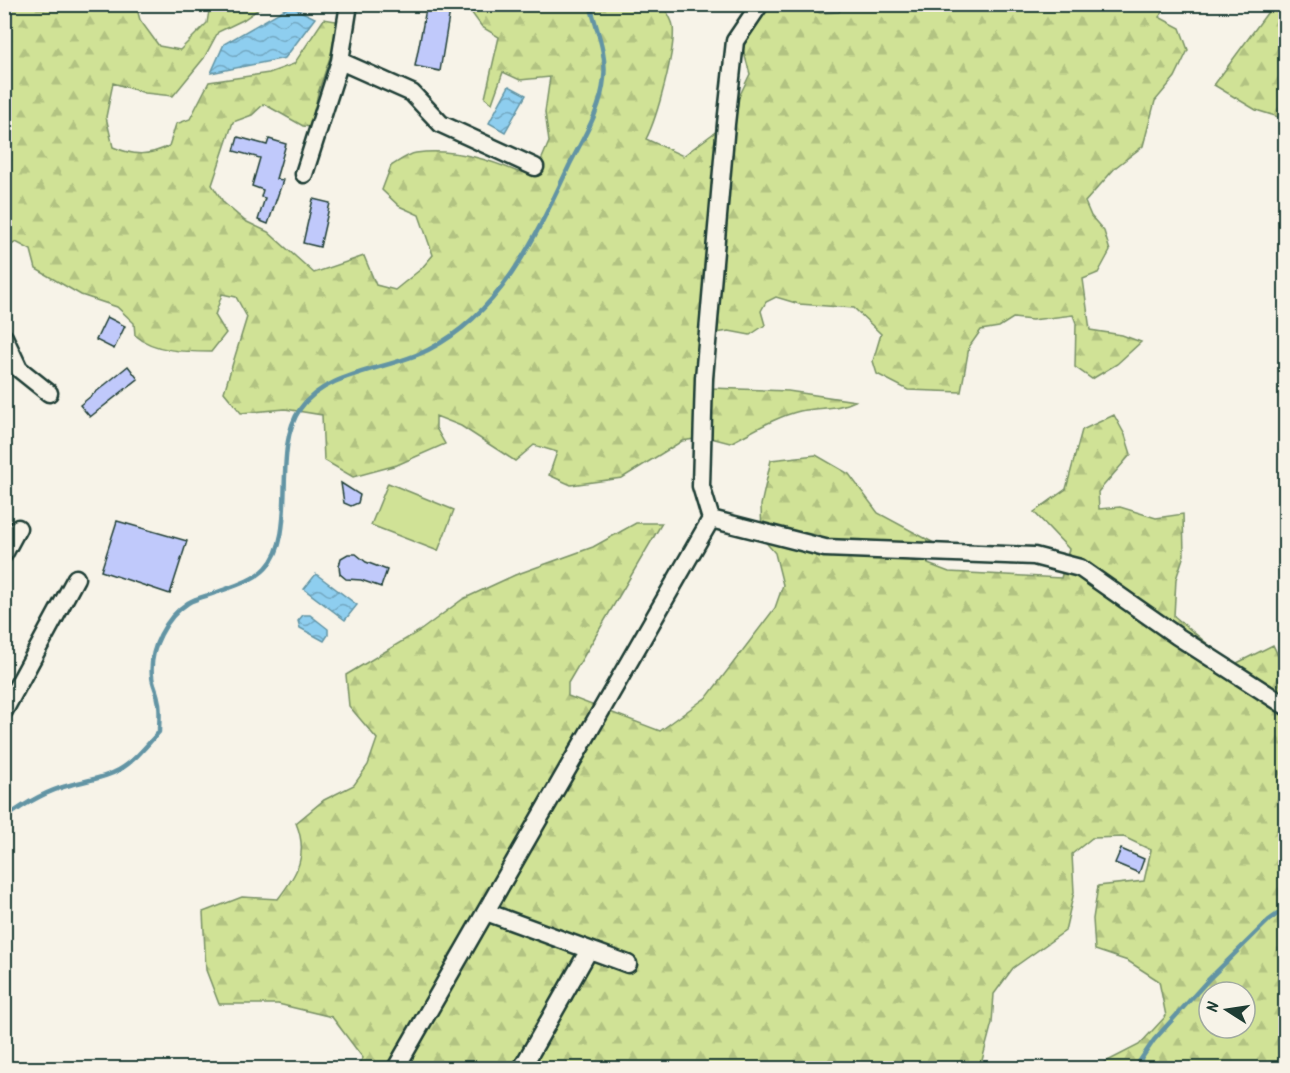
<svg xmlns="http://www.w3.org/2000/svg" width="1290" height="1073" font-family="Kalam,sans-serif">
<defs>
<pattern id="forest-firs" width="22" height="20" patternUnits="userSpaceOnUse" patternTransform="scale(1.5)"><rect width="22" height="20" fill="#d0e296"/><path d="M5 1l3.5 6h-7zM16 11l3.5 6h-7z" fill="#b2c382"/></pattern>
<pattern id="water-waves" width="16" height="10" patternUnits="userSpaceOnUse" patternTransform="scale(1.5)"><rect width="16" height="10" fill="#8eceef"/><path d="M0 5q4-4 8 0t8 0" fill="none" stroke="#73a8c2"/></pattern>
</defs>
<rect width="100%" height="100%" fill="#f7f3e8"/>
<filter id="ink" filterUnits="userSpaceOnUse"><feTurbulence type="fractalNoise" baseFrequency=".0167" numOctaves="2"/><feDisplacementMap in="SourceGraphic" scale="12" xChannelSelector="R" yChannelSelector="G"/><feConvolveMatrix kernelMatrix="1 2 1 2 8 2 1 2 1" color-interpolation-filters="sRGB"/></filter>
<g filter="url(#ink)">
<!-- forest -->
<path fill="url(#forest-firs)" stroke="#789065" stroke-width="1.5" fill-rule="evenodd" d="M844,4l325,1 -10,12 21,11 8,22 -13,27 -20,24 -12,45 -27,21 -31,35 6,14 13,15 6,20 -12,22 -15,6 7,51 32,5 19,7 -24,22 -25,15 -17,-12 1,-44 -3,-8 -41,5 -19,-2 -14,9 -18,3 -12,17 -8,45 -53,-2 -31,-16 -4,-13 8,-27 -27,-26 -55,-4 -23,-7 -10,5 -5,9 4,14 -15,10 -21,-4 -13,2 -3,55 75,3 67,10c-18,9 -36,6 -55,10 -25,6 -48,21 -70,32l-23,-6 -25,4 -60,37 -51,7 -22,-10 8,-23 -23,-7 -19,16 -54,-35 -25,-10v12l9,16 -48,21 -44,12 -29,-17 -2,-45 -37,-6 -44,4 -17,-21 23,-75 -11,-20 -14,-3 -7,21 11,18 -15,19c-25,0 -57,0 -76,-17l-1,-12 -17,-16 -36,-12 -45,-26 -5,-19 -15,-8 -11,7v-244h131l4,15 19,26 21,4 27,-27 3,-18 53,1 -20,14 -25,12 -14,26 -31,38 -28,-3 -32,-10 -7,34 7,30c21,9 35,9 56,-1l7,-22 14,-5 19,-37 60,-9 25,-9 30,-45 18,3 -24,71 -7,34 -8,-1 -39,-22 -12,11 -19,7 -21,63 12,18 21,18 23,11 46,41 50,-17 12,29 19,5 26,-21 12,-14 -14,-40 -20,-9 -17,-16 9,-24c7,-4 17,-12 25,-13 34,-5 72,6 102,19l22,-9 9,-21 -4,-30 5,-35 -30,3 -17,-8 -11,31 -7,-5 14,-61 -17,-10 -16,-22h197c3,6 9,14 10,21 3,23 -16,92 -27,113l37,17 43,-32 24,-50 -7,-25 10,-29 13,-15h37l17,8 19,-1z
M1273,5h12v114l-29,-9 -42,-25z
M1114,415l11,20 6,19 -33,38 1,17 21,-2 36,11 27,-4 1,41 -8,24 -2,37 59,49 40,-20 12,25v398h-191l45,-23 27,-29 -7,-35 -31,-20 -33,-11 -2,-31 5,-33 46,-5 7,-31 -27,-13 -32,1 -20,16 2,38 -9,39 -52,37 -19,26 -2,29 -12,45h-624l7,-10 -31,-41 -54,-13h-59l-13,-34 -3,-58 39,-15 36,2c19,-25 31,-44 18,-76l28,-23 30,-15 14,-20 9,-26 -28,-33 -3,-31 75,-45 42,-31 52,-24 78,-28 43,-24h26l-94,160v13l92,35 48,-35 67,-88 8,-23 -8,-32 -13,-15 -1,-33 10,-45 45,-5 33,19 29,39 54,29 -4,22 21,8 112,6 8,-29 -35,-37 32,-23 16,-59zM1209,992h36v36h-36z"/>
<!-- park -->
<path fill="#d0e296" stroke="#789065" stroke-width="1.5" d="M388,483l66,27 -16,41 -67,-26z"/>
<!-- water -->
<path fill="url(#water-waves)" stroke="#6294a4" stroke-width="1.5" d="M290,6l25,12 -30,40 -74,15 13,-29z
M509,86l17,9 -21,37 -16,-9z
M316,574l41,31 -12,15 -41,-31z
M303,615h7l18,14v6l-4,6 -24,-13 -2,-7z"/>
<g fill="none" stroke-linecap="round" stroke-linejoin="round">
<!-- stream -->
<path stroke="#6294a4" stroke-width="4.5" d="M4,819c20,-15 42,-28 66,-34 17,-5 33,-6 49,-15 16,-9 28,-25 40,-38 0,-11 2,-23 -1,-33 -1,-8 -6,-16 -6,-23 -3,-27 14,-59 36,-73 8,-5 19,-7 27,-10 16,-6 39,-12 51,-25 33,-34 5,-118 34,-159 26,-38 89,-39 128,-59 74,-38 107,-112 141,-184 14,-28 32,-55 35,-88 3,-26 -8,-49 -14,-74
M1135,1068l19,-28 55,-61 60,-59 17,-12"/>
</g>
<!-- building -->
<path fill="#c0c9fb" stroke="#1f3d34" stroke-width="1.5" d="M427,4h24l-11,67 -25,-5z
M238,137l29,8 2,-6 17,5 -10,35 7,1 -15,44 -10,-4 7,-22 -4,-1 2,-7 -11,-4 8,-28 -26,-7z
M313,199l17,4 -10,44 -17,-4z
M107,317l18,9 -11,23 -18,-9z
M128,366l10,13 -48,38 -10,-12z
M341,483l19,12 -2,8 -7,3 -7,-3z
M117,521l70,20 -17,53 -69,-23z
M348,554h8l10,8 21,8 -6,17 -20,-7 -15,-1 -6,-5 -1,-8 2,-8z
M1121,849l23,10 -5,14 -24,-10z"/>
<g fill="none" stroke-linecap="round" stroke-linejoin="round">
<!-- minor casing -->
<g stroke="#1f3d34" stroke-width="21">
<path id="minor" d="M340,61l72,32 29,31 94,43
M304,174l36,-113 9,-57
M4,337l15,32 30,24
M711,519l114,29 209,8 46,12 97,68 109,70
M4,554l14,-26
M4,711l72,-133
M486,912l142,52
M396,1068l315,-549 -10,-33 3,-108 22,-254 9,-83 25,-37
M522,1068l67,-118"/>
</g>
<!-- minor -->
<use href="#minor" stroke="#f7f3e8" stroke-width="16"/>
</g>
</g>
<!-- margin -->
<rect width="1290" height="1073" fill="none" stroke="#f7f3e8" stroke-width="24"/>
<rect x="12" y="12" width="1266" height="1049" fill="none" stroke="#1f3d34" stroke-width="2" filter="url(#ink)"/>
<!-- north arrow -->
<g transform="translate(1227 1010) rotate(282)"><circle r="28" fill="#f7f3e8" stroke="#a1aaa0" stroke-width="1.5"/>
<path d="M0-4.5L10 22L0 15L-10 22Z" fill="#1f3d34"/>
<text y="-9" font-size="16" font-weight="bold" text-anchor="middle" fill="#1f3d34">N</text>
</g>
</svg>
